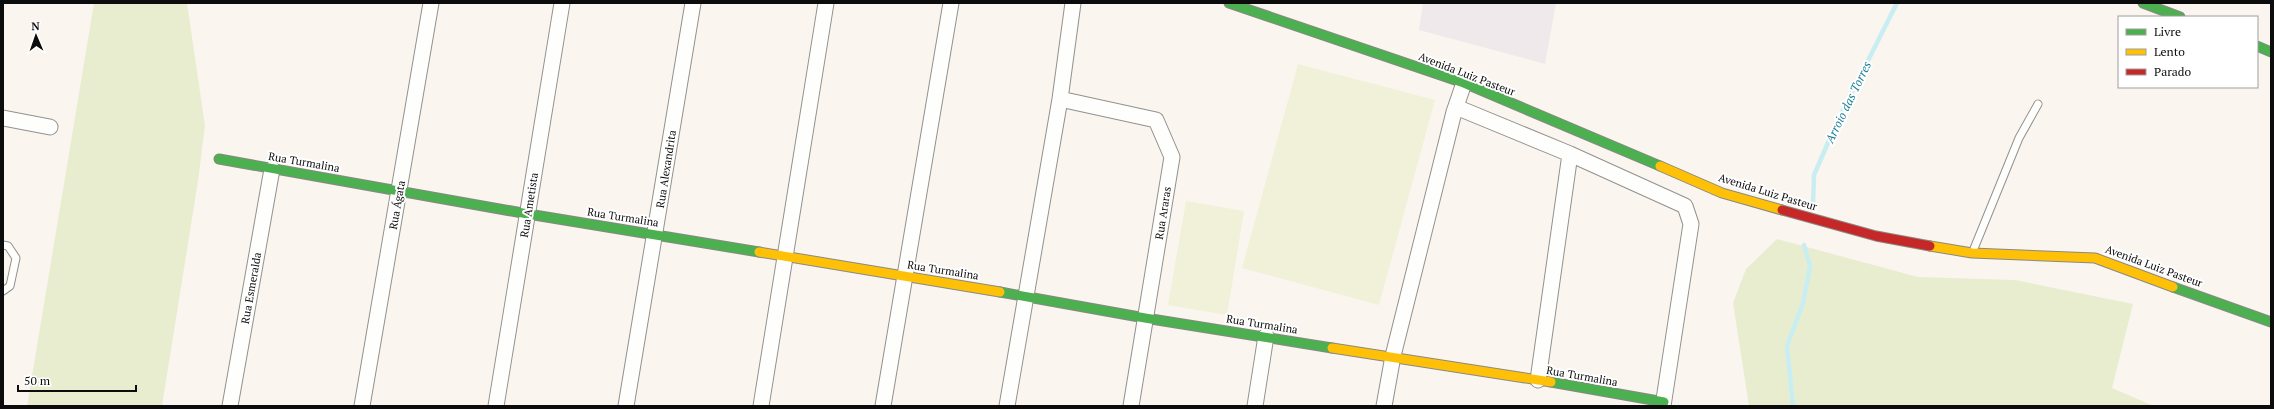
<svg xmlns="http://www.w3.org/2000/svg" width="2274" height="409" font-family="'PT Serif',serif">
<rect width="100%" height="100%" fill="#faf5ef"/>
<!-- industrial -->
<path fill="#f0e9ec" d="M1423,3h133l-11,61 -126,-34z"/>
<!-- green -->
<path fill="#e9edd0" d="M94,3h93l18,123 -7,55 -36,225h-135z
M1777,239l141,38 97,3 118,24 -21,84 42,18h-405l-16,-103 13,-34z"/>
<!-- pitch -->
<path fill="#f1f1da" d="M1298,64l137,36 -56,205 -137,-37z
M1186,201l58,10 -17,104 -59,-10z"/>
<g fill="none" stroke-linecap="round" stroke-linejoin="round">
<!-- stream -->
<path stroke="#c8eef2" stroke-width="4.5" d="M1813,204l1,-29 23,-53 60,-119
M1793,406l-6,-60 16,-43 7,-37 -6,-21"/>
<!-- lane casing -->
<g stroke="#93918e" stroke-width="9">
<path id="lane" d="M3,245l5,1 8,12 -6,28 -7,5
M1973,251l46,-113 19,-34"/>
</g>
<!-- street casing -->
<g stroke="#93918e" stroke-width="17">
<path id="street" d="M1060,99l96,21 16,37 -41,249
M1456,107l114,47 115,52 6,18 -28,182
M3,118l47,9
M1538,380l32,-226
M230,406l42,-237
M362,406l69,-403
M496,406l66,-403
M626,406l67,-403
M761,406l65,-403
M883,406l68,-403
M1007,406l53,-307 13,-96
M1255,406l11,-70
M1384,406l9,-50 61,-244 10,-29"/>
</g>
<!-- fast casing -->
<g stroke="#8a8885" stroke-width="11">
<path id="fast" d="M1229,3l235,80 196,83
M2143,3l37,14
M2257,46l14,6
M219,159l309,55 231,38
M2173,287l98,35
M1000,292l145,26 187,30
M1551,382l113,20"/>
</g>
<!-- slow casing -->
<g stroke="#8a8885" stroke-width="11">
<path id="slow" d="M1660,166l62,27 60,17
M1930,246l42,7 123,5 78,29
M759,252l241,40
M1332,348l219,34"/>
</g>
<!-- jam casing -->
<g stroke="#8a8885" stroke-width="11">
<path id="jam" d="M1782,210l94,26 54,10"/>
</g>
<!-- lane -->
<use href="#lane" stroke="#fefefd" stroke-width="7"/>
<!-- street -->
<use href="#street" stroke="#fefefd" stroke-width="15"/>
<!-- fast -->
<use href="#fast" stroke="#4caf50" stroke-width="9"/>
<!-- slow -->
<use href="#slow" stroke="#ffc107" stroke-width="9"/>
<!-- jam -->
<use href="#jam" stroke="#c62828" stroke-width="9"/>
</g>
<g text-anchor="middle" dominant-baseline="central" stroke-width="4" stroke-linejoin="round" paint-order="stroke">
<!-- street labels -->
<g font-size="11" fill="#0c0c0c" stroke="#fff">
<text transform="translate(1467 74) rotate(21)">Avenida Luiz Pasteur</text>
<text transform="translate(304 162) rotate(10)">Rua Turmalina</text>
<text transform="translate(666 169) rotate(-81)">Rua Alexandrita</text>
<text transform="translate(1768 192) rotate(17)">Avenida Luiz Pasteur</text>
<text transform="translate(397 205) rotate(-80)">Rua Ágata</text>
<text transform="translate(529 205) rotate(-81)">Rua Ametista</text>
<text transform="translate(1163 213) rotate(-81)">Rua Araras</text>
<text transform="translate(623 217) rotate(9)">Rua Turmalina</text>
<text transform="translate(2154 266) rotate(20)">Avenida Luiz Pasteur</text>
<text transform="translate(943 270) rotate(9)">Rua Turmalina</text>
<text transform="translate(251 288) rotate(-80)">Rua Esmeralda</text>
<text transform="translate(1262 324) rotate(9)">Rua Turmalina</text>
<text transform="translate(1582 376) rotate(10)">Rua Turmalina</text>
</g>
<!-- water labels -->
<g font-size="12" font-style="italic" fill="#1b8097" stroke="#fff">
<text transform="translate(1848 102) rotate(-64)">Arroio das Torres</text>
</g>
</g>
<!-- border -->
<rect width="2274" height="409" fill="none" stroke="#0c0c0c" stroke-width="8"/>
<!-- legend -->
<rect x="2118" y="16" width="140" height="72" fill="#ffffff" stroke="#9e9e9e"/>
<rect x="2126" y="29" width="20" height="6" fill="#4caf50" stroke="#9e9e9e"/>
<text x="2154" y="36" font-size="12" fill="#0c0c0c">Livre</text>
<rect x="2126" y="49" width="20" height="6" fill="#ffc107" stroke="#9e9e9e"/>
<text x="2154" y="56" font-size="12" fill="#0c0c0c">Lento</text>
<rect x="2126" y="69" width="20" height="6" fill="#c62828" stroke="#9e9e9e"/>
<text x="2154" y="76" font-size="12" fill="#0c0c0c">Parado</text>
<!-- north arrow -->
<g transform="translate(36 36) rotate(358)" stroke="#ffffff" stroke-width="3" paint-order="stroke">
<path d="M0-3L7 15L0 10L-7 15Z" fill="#0c0c0c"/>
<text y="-6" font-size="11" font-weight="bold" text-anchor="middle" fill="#0c0c0c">N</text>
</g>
<!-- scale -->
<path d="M18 385v6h118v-6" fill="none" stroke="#0c0c0c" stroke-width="2"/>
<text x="24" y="385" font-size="12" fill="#0c0c0c" stroke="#ffffff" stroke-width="3" paint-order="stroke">50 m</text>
</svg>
